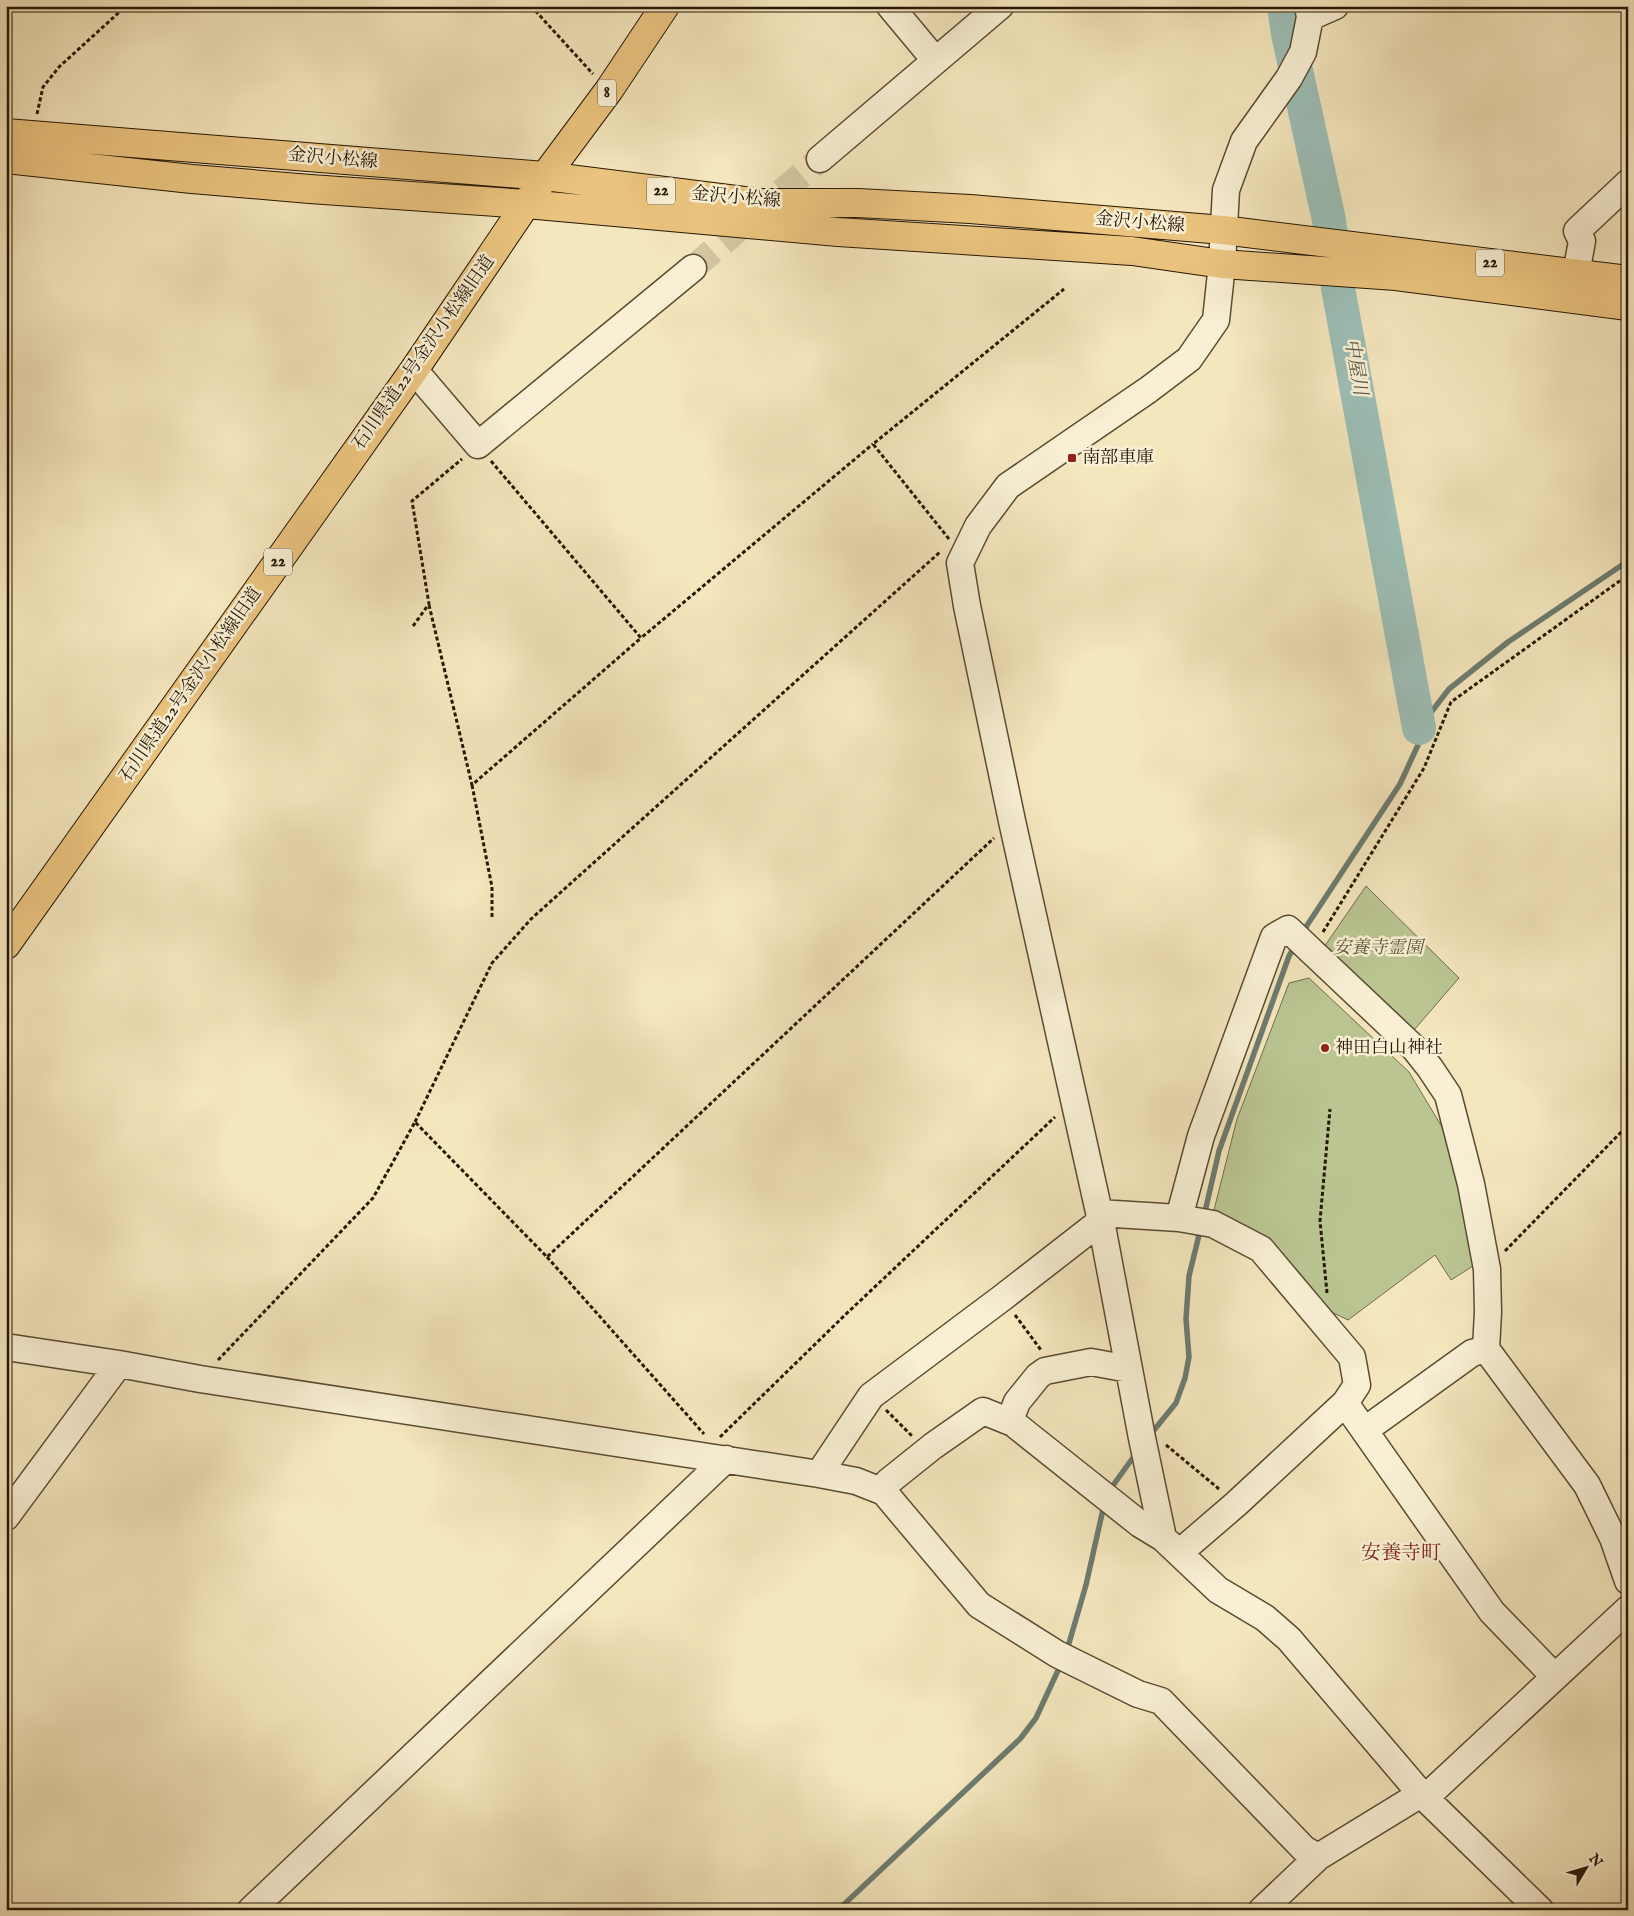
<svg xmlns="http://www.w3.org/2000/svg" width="1634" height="1916" font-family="'IM FELL English','Noto Serif JP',serif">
<rect width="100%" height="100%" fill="#f4e6bd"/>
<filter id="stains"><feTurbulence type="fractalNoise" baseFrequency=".004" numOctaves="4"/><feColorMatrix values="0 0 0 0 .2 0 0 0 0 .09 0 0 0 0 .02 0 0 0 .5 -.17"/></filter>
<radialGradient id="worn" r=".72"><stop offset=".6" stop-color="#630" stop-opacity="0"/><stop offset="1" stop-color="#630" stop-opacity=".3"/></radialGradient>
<!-- green -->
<path fill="#bac592" stroke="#706e4c" d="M1366,886l93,92 -45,52 -90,-83z
M1309,978l100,94 36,60 21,88 7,46 -22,14 -16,-25 -87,65 -25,-12 -110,-94 24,-95 52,-136z"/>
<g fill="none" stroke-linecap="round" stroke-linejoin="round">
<!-- stream -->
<path stroke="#6d7b6f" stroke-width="5.5" d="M1302,933l98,-149 18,-39 1,-17 30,-39 59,-47 120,-81
M1204,1216l15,-65 70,-195 6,-10
M1150,1435l26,-32 9,-25 4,-21 -3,-38 3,-43 12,-49
M1109,1491l28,-39
M1067,1650l19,-65 18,-80
M838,1910l182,-171 16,-21 25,-54"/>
<!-- river -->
<path stroke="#9cbeb6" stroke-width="34" d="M1284,6l4,28 41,186 9,68 81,440"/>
<!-- minor-tunnel -->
<path stroke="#d5c7a1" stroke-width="26" stroke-dasharray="26 13" stroke-linecap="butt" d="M693,268l127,-109"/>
<!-- minor casing -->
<g stroke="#5a4b33" stroke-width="29">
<path id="minor" d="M890,6l45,54
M1308,6l2,11 -7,35 -14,26 -45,63 -18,49 -4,74 -6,56 -27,39 -41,31 -140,96 -30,40 -18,37 7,43 45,215 89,400 41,217 21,100 55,52 47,28 24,21 132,155 119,116
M1310,17l25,-11
M820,159l180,-153
M1576,274l6,-33 -5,-10 51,-48
M414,370l64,75 215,-177
M1099,1213l80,5 34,6 48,25 91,108 5,28 -12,18 -109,101 -57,49
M1179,1218l22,-82 73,-199 14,-8 127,120 15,19 18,27 23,89 16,85 1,43 -2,37 101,136 26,53 15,43
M6,1347l113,17 81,15 619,95 37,7 28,11 95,113 78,49 81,40 23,7 143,148 14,8 103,-63
M1345,1403l147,209 62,64
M1013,1423l-1,-8 5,-13 21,-26 7,-5 46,-9 38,7
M1365,1430l107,-77 14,-4
M819,1474l52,-78 131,-98 99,-77
M884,1492l4,-10 45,-36 50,-35 30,12 127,101 23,14
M6,1517l113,-153
M1425,1798l203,-189
M251,1910l475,-451
M1262,1910l56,-53"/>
</g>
<!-- major casing -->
<g stroke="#271705" stroke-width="30">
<path id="major" d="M6,133l539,43 215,27h98l112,6 253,21 405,50
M6,159l186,20 118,10 216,15 312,28 294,19 90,13 174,12 232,30
M6,945l408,-575 131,-194 64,-86 56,-84"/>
</g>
<!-- path -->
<path stroke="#271705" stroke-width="3" stroke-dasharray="4 2.5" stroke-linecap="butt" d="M531,6l62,68
M37,114l6,-27 16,-20 67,-61
M491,461l150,177 232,-194
M949,539l-76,-95 191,-155
M429,605l43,180 169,-147
M413,626l16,-22 -17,-103 50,-42
M472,785l20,102v31
M1323,932l101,-164 27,-66 177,-127
M415,1122l77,-159 39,-44 409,-367
M1505,1251l123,-126
M547,1257l157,177
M1327,1293l-7,-72 10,-112
M1015,1315l26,35
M218,1360l155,-162 42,-76 132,135 447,-419
M886,1410l26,26
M720,1437l125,-122 210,-198
M1166,1445l53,44"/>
<!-- minor -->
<use href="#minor" stroke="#f8efd4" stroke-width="26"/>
<!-- major -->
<use href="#major" stroke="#eac37e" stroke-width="28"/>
</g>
<!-- markers -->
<g fill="#8f2418" stroke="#f8efd4" stroke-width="2">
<rect x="1067" y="453" width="10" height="10" rx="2.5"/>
<circle cx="1325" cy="1048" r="5"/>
</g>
<g text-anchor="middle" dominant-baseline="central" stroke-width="5" stroke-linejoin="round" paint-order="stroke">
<!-- shield labels -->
<g fill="#f8efd4" stroke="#665843" stroke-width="1">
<rect x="598" y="79.5" width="18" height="27" rx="4"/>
<rect x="647" y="177.5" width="28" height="27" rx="4"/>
<rect x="1476" y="249.5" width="28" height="27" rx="4"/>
<rect x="264" y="548.5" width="28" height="27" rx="4"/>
</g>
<g font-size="16" font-weight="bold" fill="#271705">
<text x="607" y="93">8</text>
<text x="661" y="191">22</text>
<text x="1490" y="263">22</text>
<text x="278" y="562">22</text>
</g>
<!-- street labels -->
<g font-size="18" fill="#271705" stroke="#f8efd4">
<text transform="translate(333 159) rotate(5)">金沢小松線</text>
<text transform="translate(736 198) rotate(5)">金沢小松線</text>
<text transform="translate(1140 223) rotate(5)">金沢小松線</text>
<text transform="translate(424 353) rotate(-55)">石川県道22号金沢小松線旧道</text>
<text transform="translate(191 685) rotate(-55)">石川県道22号金沢小松線旧道</text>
</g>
<!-- poi labels -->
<g font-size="18" fill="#271705" stroke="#f8efd4" text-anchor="start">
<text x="1082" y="458">南部車庫</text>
<text x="1335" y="1048">神田白山神社</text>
</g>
<!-- park labels -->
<g font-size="18" font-style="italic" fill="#5a5436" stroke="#f8efd4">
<text x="1378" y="948">安養寺霊園</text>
</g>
<!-- water labels -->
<g font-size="19" font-style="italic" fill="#505143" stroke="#f8efd4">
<text transform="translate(1355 367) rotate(80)">中屋川</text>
</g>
<!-- quarter labels -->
<g font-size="20" fill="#7a1f14" stroke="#f8efd4">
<text x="1401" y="1553">安養寺町</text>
</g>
</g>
<!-- margin -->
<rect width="1634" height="1916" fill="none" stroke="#f4e6bd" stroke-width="25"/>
<rect x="8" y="8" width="1619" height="1901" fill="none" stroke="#271705" stroke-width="2.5"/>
<rect x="12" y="12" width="1609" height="1891" fill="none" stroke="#271705"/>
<!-- north arrow -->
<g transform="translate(1586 1868) rotate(52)" stroke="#f8efd4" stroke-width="4" paint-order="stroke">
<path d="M0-4L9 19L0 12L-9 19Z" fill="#271705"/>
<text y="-8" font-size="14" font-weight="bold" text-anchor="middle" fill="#271705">N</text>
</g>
<rect width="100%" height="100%" filter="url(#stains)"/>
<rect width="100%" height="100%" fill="url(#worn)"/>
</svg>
